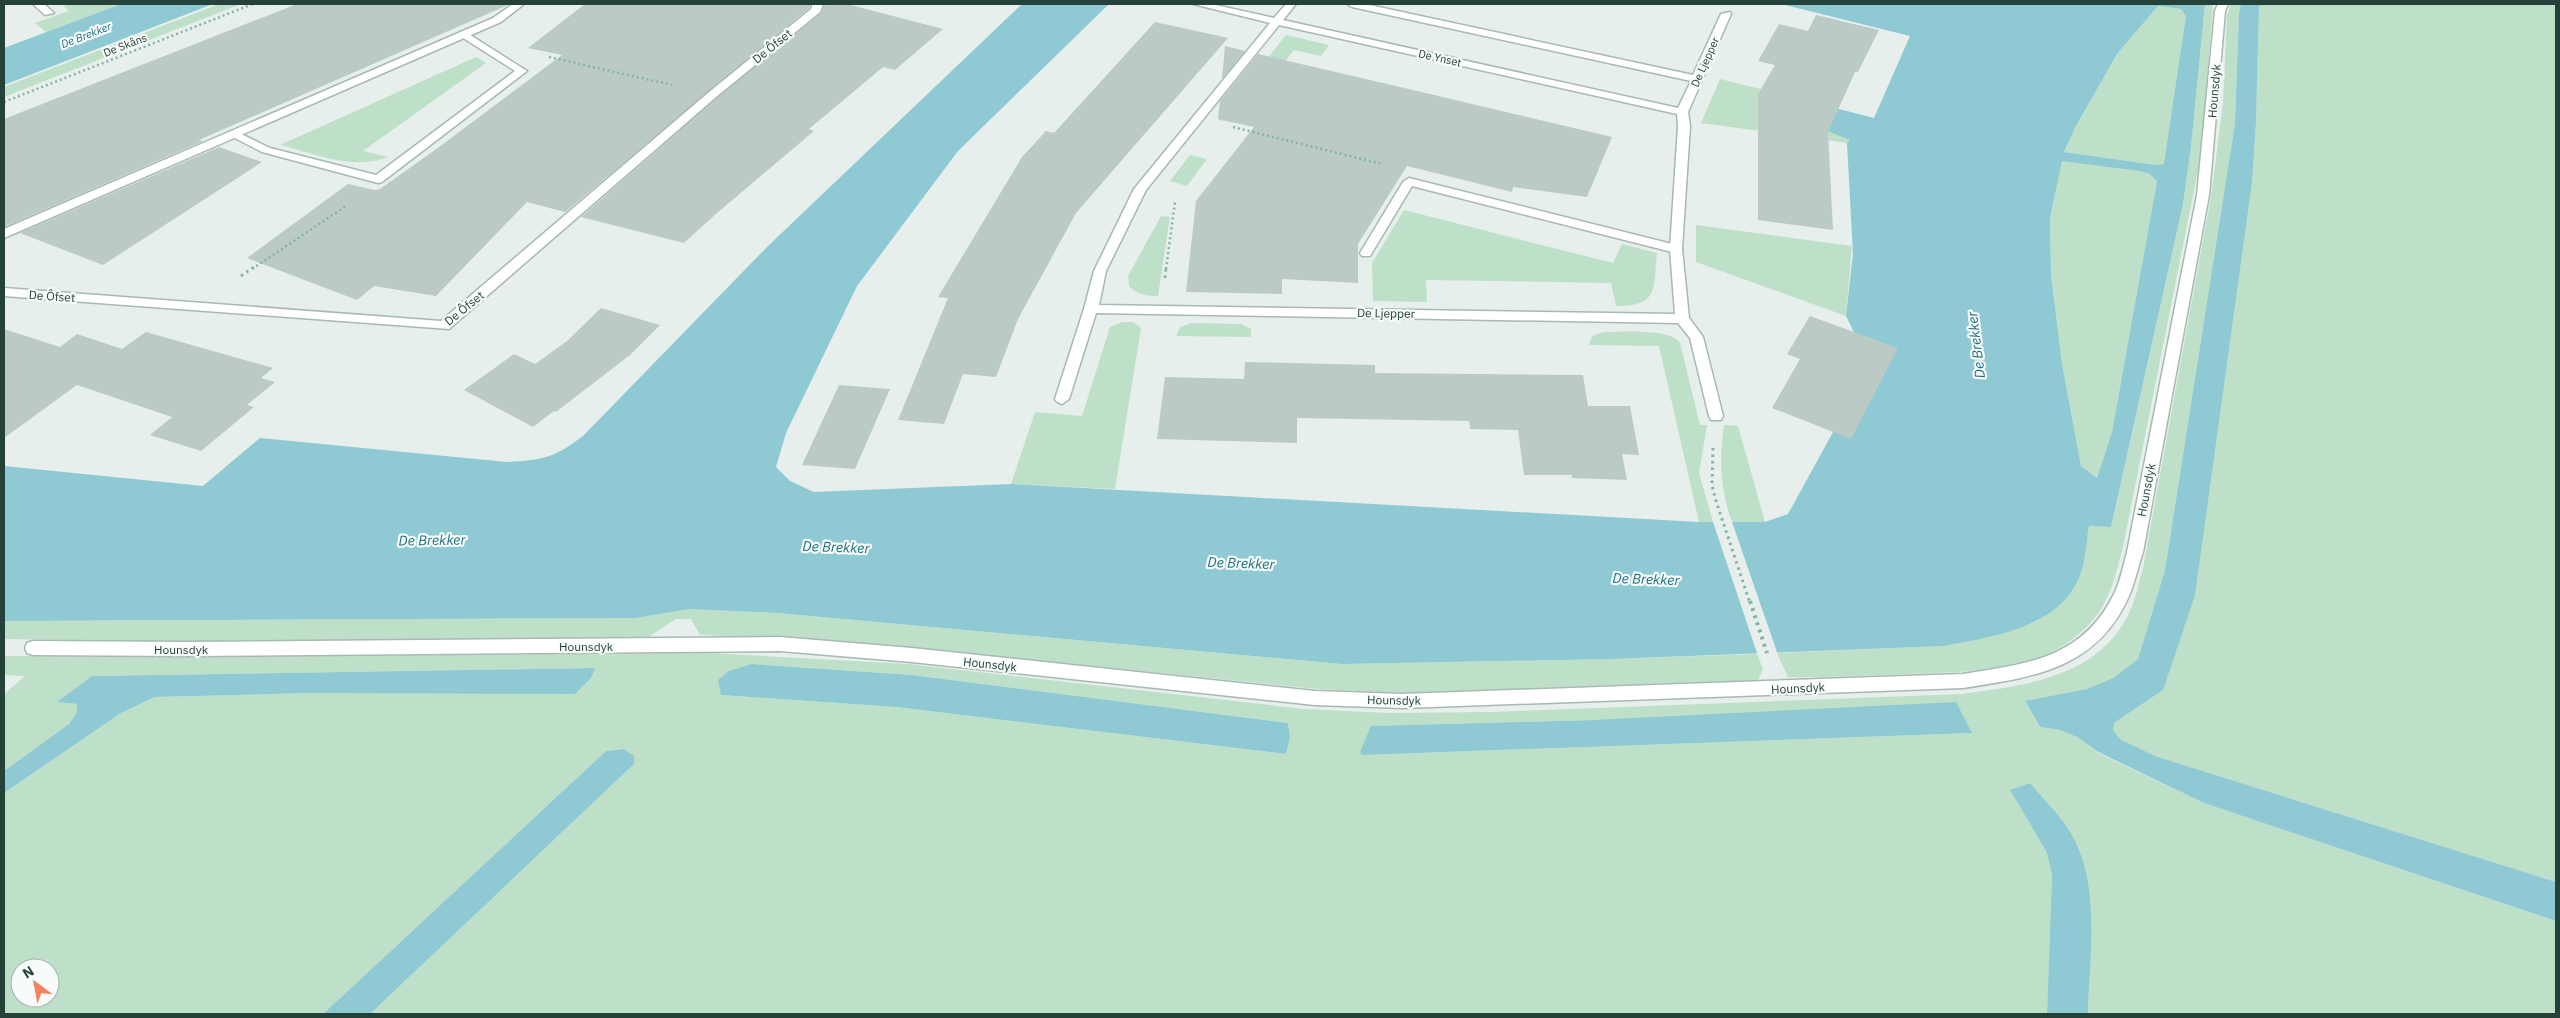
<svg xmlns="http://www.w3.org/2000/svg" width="2560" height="1018" font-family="'IBM Plex Sans',sans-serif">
<rect width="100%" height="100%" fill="#e6efeb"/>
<!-- green -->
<path fill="#bfe0c8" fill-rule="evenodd" d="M69,4h52l-75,28 -11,-9 34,-12 -5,-5z
M219,4h22l-237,93v-10z
M2205,4h8l-11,146 -79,397c-7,26 -12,52 -30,73 -11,13 -27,25 -42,33 -39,21 -123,20 -168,22 -32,1 -63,3 -95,2l-11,-24 168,-7 49,-10 44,-15 42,-47 9,-48 22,1 72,-323 8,-57z
M2231,4h10l-2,8 -4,111 -70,447 -27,89 -25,19 -26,11 -62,13 15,25 20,3 17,7 21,16 106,50 352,118v93h-468l3,-107 -61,-124 -20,7 37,63 5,22 -5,139h-1677l264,-250 -10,-15 -18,2 -283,263h-319v-221l117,-80 34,-16 156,-4 284,-25 -503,8 -34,26 19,2v8l-8,12 -65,47v-77l21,-18 -21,-1v-19l176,1 529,-4 199,11 396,45 85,4 103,-1 470,-18c60,-8 132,-16 164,-75 9,-15 12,-34 17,-51l68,-371 12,-94 4,-88zM753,664l159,11 376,48 2,14 -4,17 -390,-47 -175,-12zM1594,720l378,13 -609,22 8,-29zM20,968h30v30h-30z
M2261,4h295v878l-401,-126 -35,-17 -8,-9 2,-7 49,-33 89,-508 4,-59 3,-117z
M2158,6l23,3 5,7 -21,148 -9,1 -92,-13 12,-26 41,-72z
M1286,35l43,10 -8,11 -27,-6 -58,73 -17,-3z
M476,57l10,6 -123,88 25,6c-35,14 -73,-3 -108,-12z
M1720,79l49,12 33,26 48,23 -3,3 -146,-20z
M1190,155l17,4 -20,27 -17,-5z
M2062,160l77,11 12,3 6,7 -45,251 -15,46 -16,-12 -19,-102 -11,-89 -1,-57z
M1404,210l209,53 9,-19 35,9c-4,36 3,53 -41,53l-5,-23 -185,-3 1,22 -54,-1 -1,-38z
M1161,216l9,1 -12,79c-11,0 -21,-1 -29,-10l-1,-10z
M1696,225l156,21 -6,70 -150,-54z
M1122,322h11l8,6 -26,161 -104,-5 24,-72 47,4 28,-89z
M1192,323l49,1 10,5v8l-75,-1 4,-9z
M1604,332c18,0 67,-4 76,11l20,82h7l-8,48 14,49h-14l-40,-176 -70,-1 3,-9z
M1724,425l14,1 27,96h-33c-12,-34 -13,-61 -8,-97z
M689,609l88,4 565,51 270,-5 145,-5 6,15 -5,11 -355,13 -85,-4 -404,-41 -131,-10 -83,-3 -9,-16h-15l-28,18 -41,2 -410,3 -193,-3v-18l632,-3z"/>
<!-- water -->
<path fill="#8ec9d4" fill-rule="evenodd" d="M121,4h92l-209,81v-37z
M1022,4h87l-151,147 -101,135 -71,147 -10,34 14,14 24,11 197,-8 688,38h66l23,-8 82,-149 -24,-49 7,-62 -6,-111 3,-3 -30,-12 -51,-37 105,27 36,-82 -129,-32h424l-14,143 -8,57 -72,323 -22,-1c-3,15 -3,34 -9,49 -20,53 -86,61 -135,71l-333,13 -270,5 -565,-51 -88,-4 -53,9 -632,3v-155l199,20 57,-48 247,24c36,-2 48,-4 77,-27l183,-188zM2158,6l23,3 5,7 -22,148 -8,1 -92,-13 12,-26 41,-72zM2062,161l77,10 11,3 7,7 -45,251 -15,46 -16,-12 -19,-102 -11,-89 -1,-57z
M2241,4h20l-2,3 -3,116 -4,59 -57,413 -32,95 -49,33 -1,7 7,9 35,17 401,126v39l-352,-118 -106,-51 -21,-15 -17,-7 -20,-3 -15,-26 62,-12 26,-11 25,-19 27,-89 70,-447 4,-111z
M752,664l160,11 376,48 2,14 -4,17 -390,-47 -175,-12 -3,-15 11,-9z
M595,668l-4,10 -16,16 -264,-1 -156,4 -34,16 -117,80v-22l65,-47 8,-12v-8l-20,-2 35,-26z
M1956,702l16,31 -609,22 -3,-3 11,-26 223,-6z
M624,749l10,7v8l-264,250h-47l283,-263z
M2030,783c14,17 33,35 43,54 28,52 16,121 15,177h-41l5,-139 -5,-22 -37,-63z"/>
<!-- pier -->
<path fill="#e6efeb" d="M1712,519h19l47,136 -20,1z"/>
<!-- building -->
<path fill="#bbcac4" d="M297,4h213l-311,136 4,1 -199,86v-108z
M585,4h226l-2,4 -244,204 -38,-10 -91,94 -62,-10 -17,14 -110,-42 101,-74 27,6 5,-1 55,-39 127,-95 -34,-7z
M825,4h22l96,25 -48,41 -12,-3 -74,62 5,2 -97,82 -33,30 -103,-26 136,-119 104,-85z
M1816,15l63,15 -21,42h-3l-27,60 5,98 -75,-10v-126l17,-29 -17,-4 21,-37 29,7z
M1155,22l73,16 -152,175 -58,106 -22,58 -33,-3 -19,50 -46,-4 50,-122 -10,-1 84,-140 24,-26 8,2z
M1225,46l20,5 -23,28z
M1258,54l155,36 199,47 -25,60 -74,-10 -1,5 -105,-26 -49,78v39l-76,-4v15l-96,-2 10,-91 58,-74 -36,-8 2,-18z
M219,147l43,15 -159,103 -83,-32z
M601,308l59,17 -30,30 -74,57 -2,-1 -21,16 -69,-37 50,-36 21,10 32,-23z
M1810,316l88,32 -47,91 -79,-31 28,-49 -13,-5z
M4,329l56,18 17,-13 45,15 24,-17 127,36 -12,10 14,4 -28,23 7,2 -53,44 -51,-16 22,-18 -95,-32 -73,53z
M1245,362l130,3v8l208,2 5,31h42l9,49 -17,-1 5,26 -55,-2v-3h-48l-6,-45 -48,-1 -1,-8 -172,-3v25l-140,-4 8,-62 79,2z
M839,385l51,4 -35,80 -53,-4z"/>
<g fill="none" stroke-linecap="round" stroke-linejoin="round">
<!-- service casing -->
<g stroke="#a8b8b2" stroke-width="3">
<path id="service" d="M33,4h11l10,9 -9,2z
M464,31l63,40 -145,111 -4,1 -116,-31 -35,-18 2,-2h8l33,16 106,27 139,-104 -55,-35 -1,-2z
M1409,178l267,67 6,4 -6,4 -264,-67 -42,70h-8l-2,-3 43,-71z"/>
</g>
<!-- minor casing -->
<g stroke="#a8b8b2" stroke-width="3">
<path id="minor" d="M513,4h11l-23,18 -497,216v-9l489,-211z
M813,4h10l-3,8 -104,85 -267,232 -445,-33v-8l437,33 267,-228 103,-84z
M1193,4h18l63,14 12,-14h10l-13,16 395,88 13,-27 -339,-74 -5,-3h18l328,71 28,-61 9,-2 1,2 -43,98 2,14 -8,123 7,69 14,19 20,79 -2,4h-10l-2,-4 -19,-78 -12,-15 -582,-10 -27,86 -7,5 -5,-2 -2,-3 29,-90 10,-38 40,-82 136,-166zM1279,25l398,89 1,12 -8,123 5,65 -576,-9 7,-34 40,-81z
M2218,4h10l-3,7 -16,184 -66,357c-5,15 -8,30 -14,44 -32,73 -95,81 -166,92l-560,20 -88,-3 -403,-43 -132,-11 -594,5 -153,-1 -6,-2 -2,-5 2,-5 6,-2 153,1 594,-5 132,11 403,43 88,3 560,-20c63,-10 118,-15 150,-78 7,-13 10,-29 14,-44l70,-357 18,-184z"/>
</g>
<!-- path-far2 -->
<path stroke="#86b3a5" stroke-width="2.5" stroke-dasharray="2 3" stroke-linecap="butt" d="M549,57l123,28
M4,102l249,-98
M1233,127l149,37
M252,269l94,-63
M1166,269l9,-67"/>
<!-- path-far1 -->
<path stroke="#86b3a5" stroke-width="3" stroke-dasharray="2.5 4" stroke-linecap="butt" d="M241,276l13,-9
M1165,278l1,-11
M1713,448l-1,37 3,13 35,105"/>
<!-- path -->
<path stroke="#86b3a5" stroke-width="4" stroke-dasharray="3 4.5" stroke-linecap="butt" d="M1750,601l17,52"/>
<!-- service -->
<use href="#service" fill="#fff" fill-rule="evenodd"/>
<!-- minor -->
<use href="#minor" fill="#fff" fill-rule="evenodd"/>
</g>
<g text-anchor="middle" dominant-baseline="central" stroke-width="4.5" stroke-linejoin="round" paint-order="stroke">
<!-- far-water labels -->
<g font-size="11" font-style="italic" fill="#1c6f80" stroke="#f7fbf9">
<text transform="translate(86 35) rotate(-21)">De Brekker</text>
</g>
<!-- far-street labels -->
<g font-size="11" fill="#24423a" stroke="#f7fbf9">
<text transform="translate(125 45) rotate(-21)">De Skâns</text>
<text transform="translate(1440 58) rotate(13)">De Ynset</text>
<text transform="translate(1705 62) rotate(-66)">De Ljepper</text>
</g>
<!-- street labels -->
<g font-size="12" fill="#24423a" stroke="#f7fbf9">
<text transform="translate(772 46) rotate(-39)">De Ôfset</text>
<text transform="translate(2214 91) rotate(-85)">Hounsdyk</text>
<text transform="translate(52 296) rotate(4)">De Ôfset</text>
<text transform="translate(464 308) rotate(-39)">De Ôfset</text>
<text transform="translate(1386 313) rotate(1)">De Ljepper</text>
<text transform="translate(2146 490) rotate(-79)">Hounsdyk</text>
<text x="586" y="646">Hounsdyk</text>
<text x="181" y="649">Hounsdyk</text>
<text transform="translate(990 664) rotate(6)">Hounsdyk</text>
<text transform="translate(1798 688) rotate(-3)">Hounsdyk</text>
<text transform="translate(1394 700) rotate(1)">Hounsdyk</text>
</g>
<!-- water labels -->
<g font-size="14" font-style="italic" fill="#1c6f80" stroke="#f7fbf9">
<text transform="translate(1976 345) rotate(-97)">De Brekker</text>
<text transform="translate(432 540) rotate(-1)">De Brekker</text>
<text transform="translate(836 547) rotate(2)">De Brekker</text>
<text transform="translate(1241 563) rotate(2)">De Brekker</text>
<text transform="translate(1646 579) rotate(2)">De Brekker</text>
</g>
</g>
<!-- border -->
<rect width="2560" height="1018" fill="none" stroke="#24423a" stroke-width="10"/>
<!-- north arrow -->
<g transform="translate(35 983) rotate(328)"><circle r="24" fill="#f7fbf9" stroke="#a3b1ad"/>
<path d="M0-4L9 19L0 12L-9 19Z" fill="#f4845f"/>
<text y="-8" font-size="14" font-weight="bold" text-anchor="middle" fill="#24423a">N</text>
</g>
</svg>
